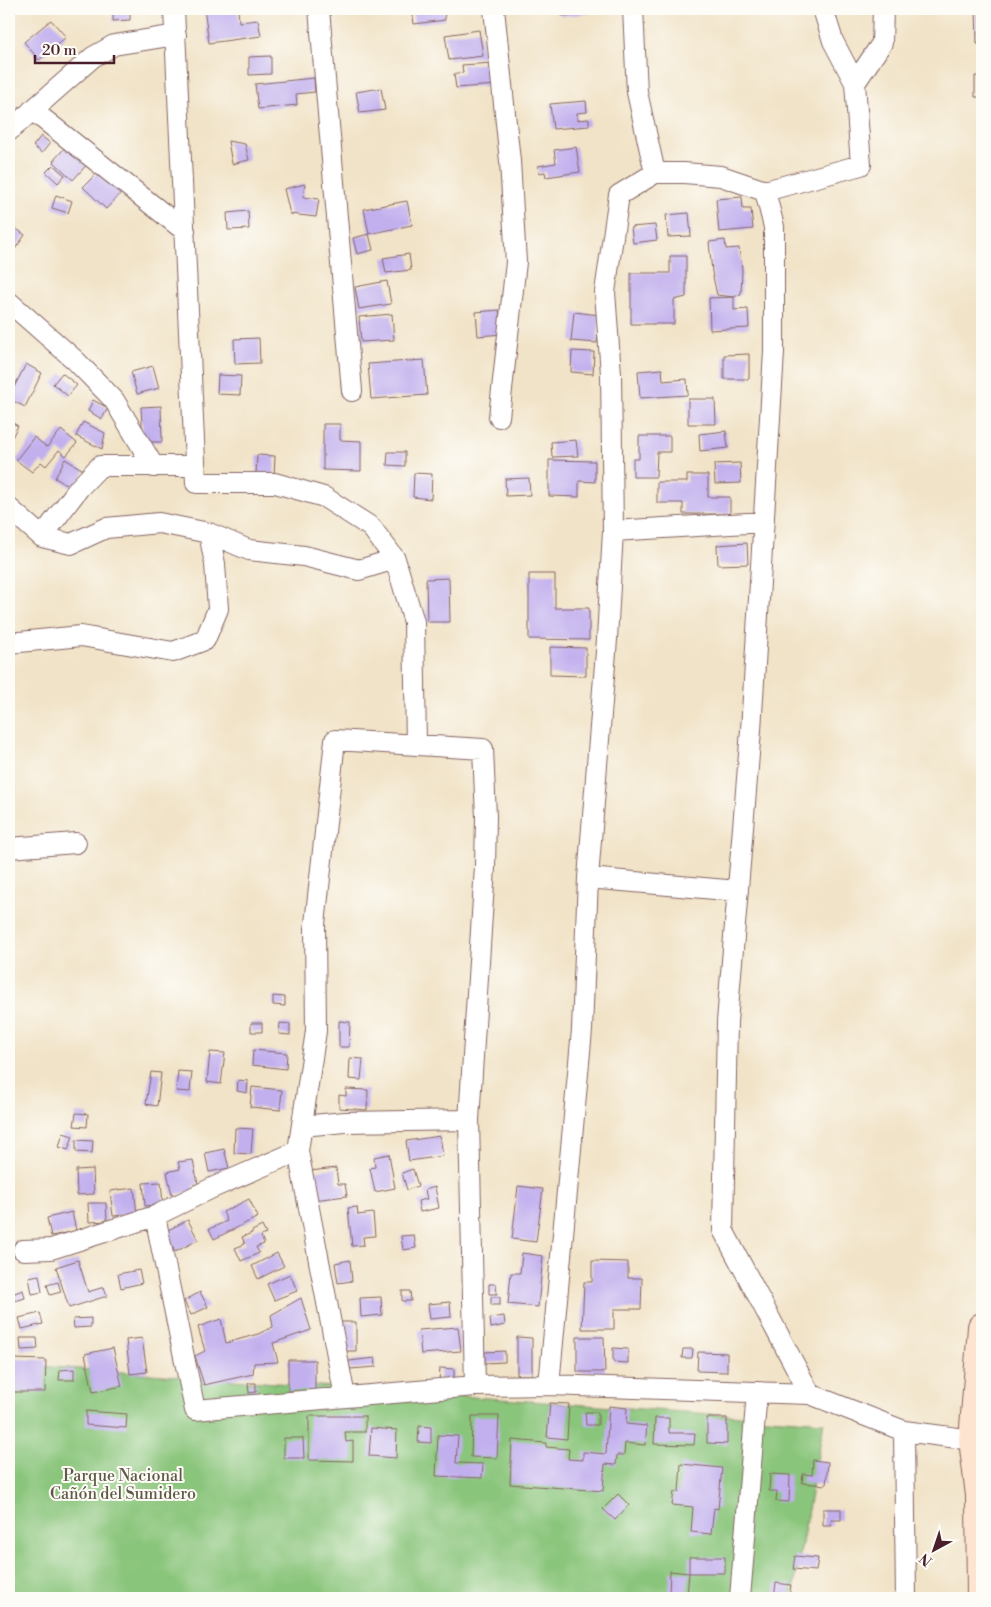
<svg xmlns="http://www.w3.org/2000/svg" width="991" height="1607" font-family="'Libre Bodoni',serif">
<rect width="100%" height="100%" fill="#fdfcf7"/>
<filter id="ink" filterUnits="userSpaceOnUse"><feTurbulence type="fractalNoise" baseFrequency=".02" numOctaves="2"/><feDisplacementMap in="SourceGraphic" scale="10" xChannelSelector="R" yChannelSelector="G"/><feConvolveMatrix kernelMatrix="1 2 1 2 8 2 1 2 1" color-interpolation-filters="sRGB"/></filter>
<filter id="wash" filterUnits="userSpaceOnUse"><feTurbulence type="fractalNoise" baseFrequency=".0096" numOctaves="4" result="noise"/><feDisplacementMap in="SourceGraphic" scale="20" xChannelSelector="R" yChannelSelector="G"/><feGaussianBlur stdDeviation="1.12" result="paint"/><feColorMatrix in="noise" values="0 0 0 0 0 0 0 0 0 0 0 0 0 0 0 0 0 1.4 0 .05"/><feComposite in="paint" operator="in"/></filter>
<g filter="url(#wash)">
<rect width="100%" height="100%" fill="#f1e3c7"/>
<!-- green -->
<path fill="#89c57a" stroke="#6a7252" d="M9,1364l815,58 -32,176h-783z"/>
<g id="blocks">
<!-- building -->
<path fill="#c2b0ee" d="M113,9h17v11l-17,1z
M204,9h34l1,13 19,-2 3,16 -52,7z
M412,9h32l1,11 -31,4z
M560,9h31l1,4 -31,3z
M976,9h6v35h-5z
M51,20l15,17 -27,23 -15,-18z
M479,30l4,26 -34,4 -4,-25z
M271,56v18l-22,1v-18z
M493,63l3,22 -40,3 -2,-14 9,-1 -1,-8z
M975,76h7v21h-7z
M314,78l1,14 -19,2 1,11 -39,4 -3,-25z
M381,88l4,22 -25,3 -4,-21z
M586,101l1,11 -10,1v7l12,-1v7l-36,3 -3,-25z
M41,136l9,7 -8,10 -9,-7z
M228,141l17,3 4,16 -17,4z
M70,142l21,18 -18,20 -20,-19z
M576,147l4,25 -34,5 -1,-5 -6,1 -1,-7 18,-3 -2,-13z
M53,165l12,10 -7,8 -12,-11z
M102,168l23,21 -19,20 -23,-22z
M305,184l-2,13 16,2 -3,18 -26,-3 -6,-25z
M56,195l16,6 -4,12 -16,-5z
M742,197l1,12h8l2,20 -34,3 -3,-33z
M407,201l5,24 -43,9 -5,-25z
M248,211l1,18 -21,1 -1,-17z
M689,213l2,23 -23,1 -2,-22z
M11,225l14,10 -10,14 -6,-5v-15z
M655,225l2,15 -24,3 -2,-16z
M369,234l4,16 -16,4 -4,-16z
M725,240l1,9 13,-1 3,21 -1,25 -7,3 -17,-2 -5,-23 -3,-30z
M409,254l2,16 -25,3 -3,-15z
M670,256h16v41l-12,3v24h-43v-51h39z
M387,281l4,23 -32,5 -4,-22z
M734,297v13l14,-1 1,19 -39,2 -1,-32z
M499,310l4,24 -25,2 -2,-24z
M574,312l26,3 -3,28 -26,-2z
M392,314l2,26 -33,2 -2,-25z
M259,338l1,25 -25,1 -1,-25z
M572,351l22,1 -1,22 -22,-2z
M749,354v25h-25v-24z
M424,360l3,35 -56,4 -3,-35z
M26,364l16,9 -17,34 -16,-8v-2z
M153,366l6,22 -22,6 -6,-22z
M662,369l1,12 24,-2 1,16 -48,3 -2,-27z
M62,373l15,12 -9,11 -15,-12z
M218,375l23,1 -1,19 -23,-1z
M688,399h27l1,25h-28z
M93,400l15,8 -6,11 -14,-8z
M161,406l1,36h-19l-2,-35z
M9,421l9,5 -8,15 -1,-1z
M83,422l22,11 -3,16 -26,-13z
M323,424h17v16l21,1v30l-38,-1z
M61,430l16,13 -11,13 -7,-6 -13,16 -5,-4 -9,10 -16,-12 18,-23 13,10z
M726,431l2,17 -28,3 -1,-17z
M639,436h31v16h-13l-1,25h-23v-18h6z
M576,440l2,16 -26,1 -1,-15z
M388,452h17v14l-18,-1z
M257,455l18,1 -1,20 -18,-1z
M65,459l20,12 -11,18 -19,-11z
M549,460l46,1v21l-16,-1v16l-30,-1z
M740,463l1,20 -26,1 -1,-20z
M414,473l18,1 -1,25 -18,-2z
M687,475h21v22h22v17h-47v-11h-26v-21h30z
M529,478l1,17 -24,1 -1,-17z
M747,543l1,21 -30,1 -1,-20z
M529,574h26v34h34v32l-60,-1z
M449,578l1,44h-23l-1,-43z
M550,647l36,1v28l-36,-1z
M273,996l12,1v9l-12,-1z
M339,1021l11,1 -1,25h-10z
M251,1023h11v9h-11z
M280,1023l10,1v11l-11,-1z
M253,1050l34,3 -1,16 -34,-4z
M210,1052l15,1 -4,31 -14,-2z
M350,1058l13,1 -2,21 -12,-1z
M178,1071l14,1 -2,20 -14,-1z
M151,1072l10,1 -4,33 -11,-2z
M238,1080l10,1 -1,12 -10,-2z
M252,1087l30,3 -2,20 -30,-3z
M346,1089l22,1 -1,20 -28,-2v-13l7,1z
M76,1113l12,1 -1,13 -13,-1z
M235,1128l18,1 -2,25 -17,-1z
M63,1133l10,3 -5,14 -9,-3z
M440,1136l3,20 -34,5 -3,-20z
M76,1140l17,1 -1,12 -16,-1z
M224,1149l5,19 -20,4 -4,-19z
M389,1154l6,34 -20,4 -5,-24 5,-1 -1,-10z
M193,1160l5,24 -5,1 1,6 -22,4 -5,-23 13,-3 -2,-7z
M336,1168l2,16h7l2,12 -34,4 -3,-29z
M93,1169l1,25 -17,1 -1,-25z
M413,1169l5,17 -11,4 -5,-17z
M161,1182l2,22 -18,2 -2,-23z
M518,1186l25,3 -7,53 -24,-3z
M435,1187l4,21 -19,4 -2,-11 9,-2 -2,-9z
M134,1188l3,26 -24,2 -3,-25z
M249,1199l9,18 -44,22 -5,-10 18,-8 -4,-9z
M88,1203h18l1,18 -18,1z
M357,1207l1,8 15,-2 2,23 -12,1 1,8 -12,1 -4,-38z
M72,1212l4,19 -25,5 -4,-18z
M188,1220l10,20 -23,12 -11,-20z
M262,1226l4,8 -5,2 3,8 -8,3 3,6 -18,8 -6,-13 10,-4 -3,-7 10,-4v-2z
M414,1235l2,13 -13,2 -2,-14z
M277,1253l7,13 -26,13 -6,-13z
M522,1253l21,3 -5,51 -30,-3 3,-31h9z
M78,1260l10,32 16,-5 3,9 -38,12 -13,-41z
M350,1260l2,21 -14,2 -3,-20z
M592,1261l36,1v16h14l-1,31h-27v20h-32l2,-47h8z
M139,1270l3,13 -21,5 -3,-14z
M290,1274l7,17 -23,9 -7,-16z
M39,1275l3,17 -10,2 -3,-17z
M58,1282l3,10 -11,3 -3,-10z
M489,1284h7l1,10h-8z
M23,1290l2,8 -10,3 -3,-7z
M402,1291h8l1,10h-9z
M200,1292l8,15 -17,8 -7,-14z
M381,1297l1,18 -21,2 -1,-19z
M491,1297h9v8h-9z
M301,1298l10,32 -38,13 5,19 -24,1 -1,11 -49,11 -9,-29 10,-5 -7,-24 23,-8 5,24 32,-9 15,-7 -2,-12z
M450,1302l1,15 -21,2 -2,-15z
M40,1313l3,11 -21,5 -3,-11z
M504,1316l1,9 -14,3 -1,-10z
M91,1318v9l-17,1 -1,-9z
M336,1322h20v29h-20z
M458,1327l3,24 -40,3 -2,-24z
M517,1337l15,1v37h-15z
M577,1337h27l1,35h-28z
M20,1338h17l1,11 -17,1z
M142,1338l5,34 -17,2 -4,-34z
M113,1348l9,38 -29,6 -8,-38z
M613,1348l15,1v14l-15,-1z
M683,1349h10l-1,9h-10z
M505,1351v11l-20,1v-11z
M698,1352l29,1v19l-30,-1z
M375,1358l1,9 -26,2 -1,-8z
M13,1359l33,1 -1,32h-33z
M288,1360h27v31h-27z
M440,1368l14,1v13l-15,-1z
M74,1369v11h-15l1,-10z
M248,1383h8v9l-7,1z
M550,1403l19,1 -2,35 -20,-2z
M609,1406l18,2 -1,16 21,2 -2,19 -20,-2 -1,12h-7l-1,10 -11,-1 -2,27 -93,-7 2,-44 34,3v4l23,2 -1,10 15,1v-8l23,2z
M86,1411l41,3 -1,14 -40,-3z
M585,1412h13v13h-12z
M309,1416h56v16h-20l1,10 7,-1v20l-44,-1z
M472,1416h27l-2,42 -26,-1z
M655,1418h14v15h26l-1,12 -40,-1z
M707,1418h20v26l-20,-1z
M419,1426l12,1v16l-13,-1z
M371,1428l26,2 -1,28 -27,-2z
M438,1435l20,1 -2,27 27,1 -1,14 -46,-2z
M284,1438h19l1,20h-20z
M813,1460l15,2 -2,23 -24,-2 1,-9 9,1z
M681,1464l41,4 -4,41 -4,-1 -3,26 -20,-2 2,-25 -21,-2 2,-13h5z
M770,1474l20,1 -1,27 -13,-1 1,-10h-8z
M618,1494l11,11 -14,15 -12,-11z
M823,1509h18v11h-10l1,6h-9z
M795,1556l23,2 -2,13 -23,-2z
M689,1557h36v16h-36z
M670,1571l19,2 -2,23 -18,-1z
M776,1583l15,2 -2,13h-15z"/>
</g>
</g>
<g filter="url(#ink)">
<use href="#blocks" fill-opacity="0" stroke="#846462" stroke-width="1"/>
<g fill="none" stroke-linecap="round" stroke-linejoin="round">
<!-- street casing -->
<g stroke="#846462" stroke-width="22">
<path id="street" d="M174,9l22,474h79l49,14 47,30 24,32 19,63 2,123
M319,9l33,382
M494,9l16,152 6,101 -17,155
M633,9l4,83 18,81
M855,83l27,-40 1,-34
M32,110l153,121
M9,131l84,-74 21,-12 62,-10
M765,191l96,-26 -6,-82 -22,-42 -10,-32
M9,302l66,58 39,40 40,67
M9,508l33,29 29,7 35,-16 53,-5 50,10 40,17 55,6 55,14 36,-11
M613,531l151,-9
M42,537l37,-49 21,-22h95
M9,643l72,-7 92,16 32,-12 13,-31 -3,-45 -6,-31
M9,848l67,-5
M588,878l150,13
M302,1126l43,-4 124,-2
M155,1216l40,194 280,-24 74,-1 261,9 94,37 69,9
M23,1250l28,-1 104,-33 57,-28 86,-37
M549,1385l33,-355 6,-152 19,-239 6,-108 -2,-157 -6,-82 14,-97 36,-22h29l37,3 44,15 9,36v125l-23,378 -24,292 -4,208 87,164
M345,1397l-47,-246 18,-120 -1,-107 20,-184 148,9 3,68 -1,50 -16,253 6,266
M904,1431l2,167
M740,1598l17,-206"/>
</g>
<!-- secondary casing -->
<g stroke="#846462" stroke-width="30">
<path id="secondary" d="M981,1598l-1,-103 -7,-55 9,-113"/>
</g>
<!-- street -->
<use href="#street" stroke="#fff" stroke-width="20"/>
<!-- secondary -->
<use href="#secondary" stroke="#fde4d0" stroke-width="28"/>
</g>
</g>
<g text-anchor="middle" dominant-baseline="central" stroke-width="4" stroke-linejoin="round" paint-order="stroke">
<!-- park labels -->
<g font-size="16" fill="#605947" stroke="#fdfcf7">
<text x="123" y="1476">Parque Nacional<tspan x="123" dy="18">Cañón del Sumidero</tspan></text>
</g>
</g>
<!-- margin -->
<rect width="991" height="1607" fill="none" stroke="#fdfcf7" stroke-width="30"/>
<!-- north arrow -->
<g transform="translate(934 1550) rotate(220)" stroke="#fdfcf7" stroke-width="4" paint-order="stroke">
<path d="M0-4L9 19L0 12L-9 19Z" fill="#4a1f2b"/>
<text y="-8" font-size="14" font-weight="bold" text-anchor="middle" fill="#4a1f2b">N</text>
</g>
<!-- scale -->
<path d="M35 55v8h79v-8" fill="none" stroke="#4a1f2b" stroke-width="2.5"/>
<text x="42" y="55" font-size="15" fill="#4a1f2b" stroke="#fdfcf7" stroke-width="4" paint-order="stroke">20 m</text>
</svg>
